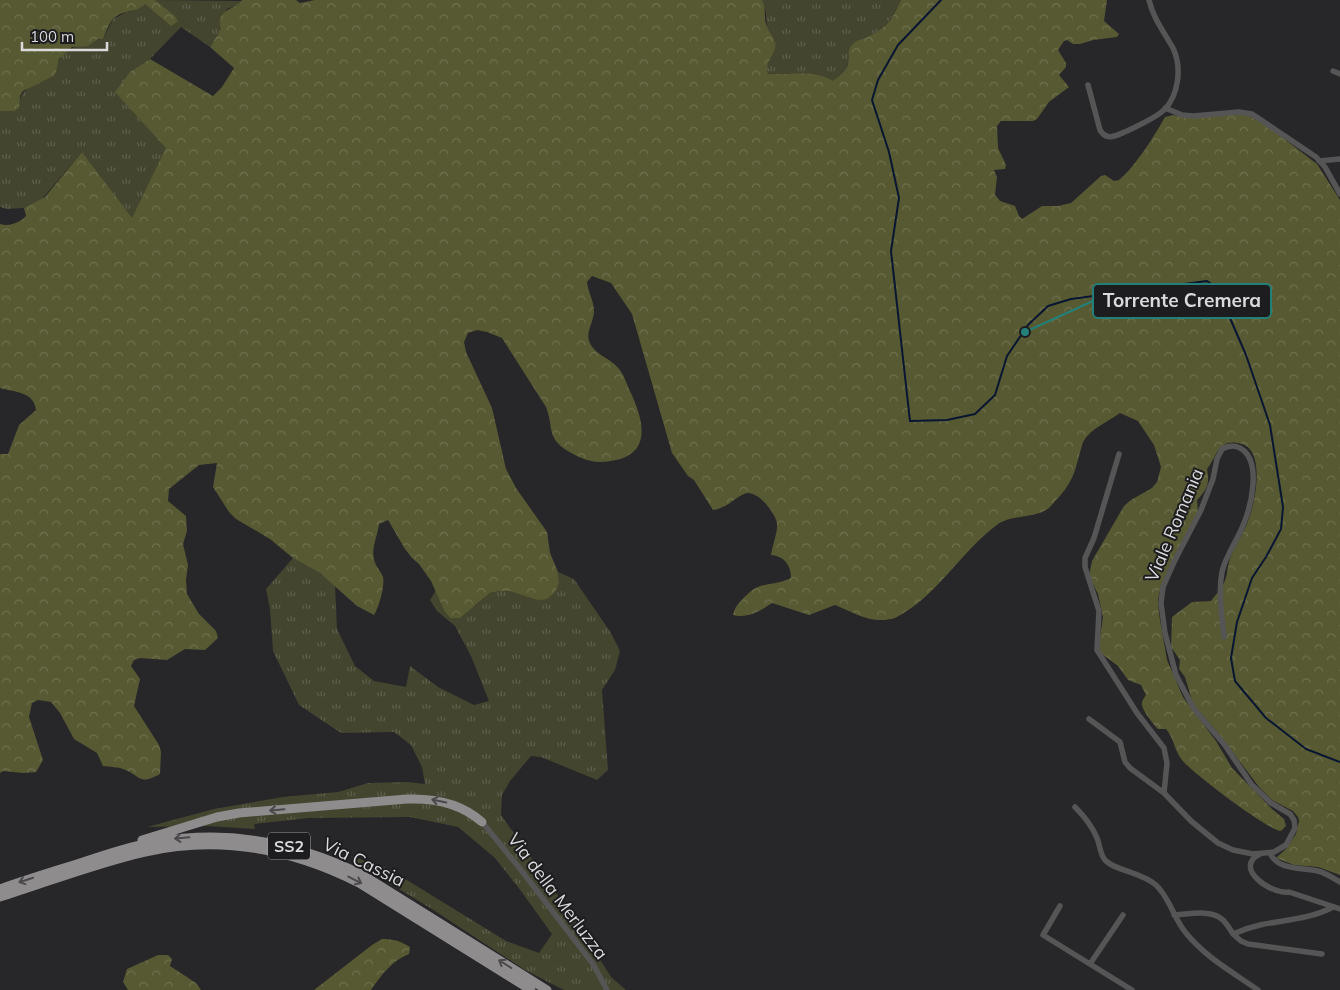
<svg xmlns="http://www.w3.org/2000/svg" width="1340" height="990" font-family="Mulish,sans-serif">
<defs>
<pattern id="grass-tufts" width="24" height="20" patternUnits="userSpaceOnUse" patternTransform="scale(1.25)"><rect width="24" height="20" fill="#44452e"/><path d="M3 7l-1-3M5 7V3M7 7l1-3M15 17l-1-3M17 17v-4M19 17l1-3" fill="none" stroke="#5e5f4c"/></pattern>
<pattern id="forest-crowns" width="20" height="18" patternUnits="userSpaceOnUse" patternTransform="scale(1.25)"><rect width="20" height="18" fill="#575932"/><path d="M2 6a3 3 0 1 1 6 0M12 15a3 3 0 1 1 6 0" fill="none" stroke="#6f704f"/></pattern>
</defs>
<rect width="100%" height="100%" fill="#272629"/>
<!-- grass -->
<path fill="url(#grass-tufts)" d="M155,0l87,1 -4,4 -11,4 -6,20 -11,18 -29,-20 -31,32 -19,12 36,77 -35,71 -50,-67 -40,47 -18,9 -17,1 -7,-2v-96h5l14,-8c3,-17 20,-19 35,-27 7,-24 9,-26 34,-33 5,-2 9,-4 15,-4l10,-20 13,-7 7,-1 12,-7 26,21 3,-10z
M762,0h139c-13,26 -17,31 -45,41l-8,14v8l-3,7 -12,12c-21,-13 -41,-7 -65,-8l-2,-7 9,-26 -8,-13 -1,-15z
M293,558l27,15 15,12 2,44 18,37 19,15 32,6 4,-21 28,21 36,18 15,-4 -18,-45 -16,-30 -18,-15 -7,-11 6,-10 8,20 31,-4 15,-13 9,-2h10l28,9 22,-17 -1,-11 16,7 37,54 9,18 -5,19 -13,20 6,80 -11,10 -56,-23 -10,-1 -21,25 -8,14 -1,20 74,105 36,57 15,13h-62l-39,-20 -93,-61 -76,-46 -5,-7 38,13 117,72 33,12 13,-19 -31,-43 -26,-33 -37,-31 -48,-10 -101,1 -55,6 1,5 -48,-3 -60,1 67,-18 69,-12 55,-5 30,-9 39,-1 18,2 -3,-17 -11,-22 -17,-13 -53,1 -42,-28 -26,-54 -3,-42 -4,-20z"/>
<!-- forest -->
<path fill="url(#forest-crowns)" d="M0,0h155l19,15 4,6 -7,5 -26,-22c-10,10 -20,5 -30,13 -6,5 -9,15 -12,22h-5l-10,7 -16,1 -13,12 -3,13 -2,4 -31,15 -3,5 -1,12 -5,3h-14z
M242,0h54l4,3 15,-3h447c5,10 1,17 5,27 3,7 10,13 8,21 -3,11 -10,13 -7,26 24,1 44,-5 65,7 6,-5 13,-10 15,-17 1,-7 -1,-13 4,-19 4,-6 10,-5 17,-9 20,-10 22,-16 32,-36h206l-3,21 15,13 -2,3 -24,3 -13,4h-7l-6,-4 -3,1 -6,9 8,13v4l-7,8 10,12 -20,15 -12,17 -4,2h-32l-4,5 1,22 8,17 -1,4 -11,1 3,7 -2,18 5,6 15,5 4,10 3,3 20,-13h16l13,-3 30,-27 4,-1 9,6 5,-1c16,-13 36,-45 46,-63l8,-2 14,3 48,-5 15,3 20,12 47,36 23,36v675l-22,-8 -24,-2 -18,-7 10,-9 10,-15 3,-13 -1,-4 -5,-6 -21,-11 -13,-13 -40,-53 -26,-30 -8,-27 -6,-8 1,-9 -9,-13 1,-30 20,-15 19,-1c4,-6 9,-10 12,-16 5,-8 4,-20 8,-29 5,-12 13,-23 17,-35 7,-17 18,-70 -6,-77 -24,-7 -24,11 -35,25 3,15 0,21 -10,31l1,11 -31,61 -7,17 -2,11 1,14 8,46 16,37 33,44 16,27 40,41 12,10 2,7 -5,5c-12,0 -90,-59 -99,-71 -8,-10 -8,-22 -16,-31h-8c-5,-5 -17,-20 -16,-26 0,-2 3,-7 4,-8l-5,-10 -13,-5 -10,-14 -20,-15 5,-34 -5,-23 -9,-18 3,-15 32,-55 7,-6 21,-12 5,-6 4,-15 -7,-22 -16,-24 -18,-8c-12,9 -29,15 -37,29 -8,25 -6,34 -24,55 -3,3 -7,8 -10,11 -14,11 -36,6 -51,16 -38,28 -61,73 -103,94 -23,7 -40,-5 -60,-13l-26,10 -37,-12c-11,8 -25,16 -39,12 2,-7 3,-9 8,-14 20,-23 26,-12 50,-23 0,-13 -7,-22 -20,-23 1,-8 7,-24 6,-31 -1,-11 -21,-36 -33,-30 -11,5 -17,14 -31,16l-19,-30 -6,-4 -16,-23 -40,-139 -21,-31 -19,-7 -5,6c1,10 7,19 7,29 0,10 -8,20 -5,30 6,15 21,16 30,28 5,6 7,13 10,20 12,25 26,62 -13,71 -14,3 -24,3 -37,-3 -13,-7 -25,-12 -28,-28 -1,-8 -2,-14 -5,-22l-44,-69 -15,-6 -10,-2 -9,3 -4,9 2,10 26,56 14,61 10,19 31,44 3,21 8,19 1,11 -4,9 -8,7 -10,1 -28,-9h-10l-9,2 -30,25h-10l-6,-8 -13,-29 -12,-17 -7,-6 -7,-9 -17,-29 -9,4c-1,11 -8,24 -5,35 1,7 7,12 9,18 2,9 -4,30 -9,38l-17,-9 -37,-33 -27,-15 -23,-19 -34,-20 -7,-7 -16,-25 4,-24 -18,2 -30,24 -1,12 18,15 1,15 -4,13 5,21 -2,15 1,14 12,20 17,17 2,7 -13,12 -20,-1 -18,11 -27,-2 -6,2 -3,6 9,13 -6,27 25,39 2,7 -1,22c-22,12 -18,2 -37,-5 -5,-2 -13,-2 -20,-3l-6,-13 -23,-14 -14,-26 -9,-11 -13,-2 -6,3 -3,14 14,43 -7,12 -13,1 -20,-2 -3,2v-319h8l11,-29 17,-15c-2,-19 -23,-18 -36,-22v-164c9,3 19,-1 26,-8l-2,-8 21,-11 37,-45 50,66 34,-70 -51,-56 16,-21 19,-12 63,37 9,-9 12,-19 -24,-21 11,-18c-6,-20 13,-18 21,-29z
M382,939c12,0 18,2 28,8l-1,7c-16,6 -28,21 -38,36h-57l58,-45z
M158,955h10l4,4 -2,7 26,17 5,7h-73l-5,-8 4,-13z"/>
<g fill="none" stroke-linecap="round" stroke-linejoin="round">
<!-- stream -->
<path stroke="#091632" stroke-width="2" d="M941,0l-43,45 -20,35 -6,20 17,52 10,46 -8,53 19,170 37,-1 28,-6 20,-19 12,-39 21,-31 20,-19 23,-7 136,-18 10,7 29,67 24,70 13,82 -2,22 -15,28 -14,21 -15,44 -6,36 4,23 31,37 40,31 34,13"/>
<!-- minor -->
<path stroke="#565556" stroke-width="5.5" d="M1333,71l7,3
M1088,85l12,45c7,12 17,5 27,1 12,-6 27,-12 37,-21 15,-15 18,-43 9,-62 -9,-16 -20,-30 -24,-48
M1165,108l17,7 11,1 46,-4 13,2 64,43 9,10 15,27
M1319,161l21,-2
M1119,454l-25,84 -9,20v9l14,44 -2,39 40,63 27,35 3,15 -3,30 27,28 27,22 15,7 20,4 21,-2 12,-7 9,-17 -1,-8 -4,-6 -19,-11 -19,-18 -28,-41 -30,-35 -18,-34 -11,-42 -4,-30 2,-16 12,-27 26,-50 12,-31 4,-20 5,-10c7,-4 15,-4 21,1 18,14 8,56 1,73 -6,17 -18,31 -22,49 -4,20 0,44 2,65
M1089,719l31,23 5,20 5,6 34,25
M1075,807c10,10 17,19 22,31 3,7 3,16 8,22 8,10 37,12 51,25 14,13 18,34 30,48 19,24 48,40 72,57
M482,822l39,48 72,94 14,26
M1270,853c8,18 32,14 48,18 8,2 15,7 22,11
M1260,854c-28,14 12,41 29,38l51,17
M1060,906l-17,29 89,55
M1174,915c15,-1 38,-6 49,5 4,4 7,9 10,14 9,-4 18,-7 27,-9 24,-5 51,-6 73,-18
M1233,934l8,7 7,3 74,10
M1090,964l33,-49"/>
<!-- trunk -->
<path stroke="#8f8c8e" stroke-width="9" d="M142,840l75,-23 22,-4 168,-14c27,-1 55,5 75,23
M0,889c28,-10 55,-18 83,-27 24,-8 48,-16 73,-20 71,-13 142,1 207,33l184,115
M0,897c48,-15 96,-34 145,-45 75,-17 147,-3 214,31l172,107"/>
</g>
<!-- one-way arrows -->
<defs><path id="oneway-shaft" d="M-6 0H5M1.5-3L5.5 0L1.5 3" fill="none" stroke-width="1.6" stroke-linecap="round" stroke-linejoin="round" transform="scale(1.25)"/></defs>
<g stroke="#4b494b">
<use href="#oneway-shaft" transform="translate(439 801) rotate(-168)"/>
<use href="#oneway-shaft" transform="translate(277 810) rotate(175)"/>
<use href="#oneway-shaft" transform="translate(182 838) rotate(175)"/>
<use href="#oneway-shaft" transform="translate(26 880) rotate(162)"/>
<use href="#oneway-shaft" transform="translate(355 880) rotate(27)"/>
<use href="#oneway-shaft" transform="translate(505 964) rotate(-148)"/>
</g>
<g text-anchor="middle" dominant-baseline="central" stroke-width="4" stroke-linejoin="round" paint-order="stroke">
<!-- shield labels -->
<rect fill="#1d1c1f" stroke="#a1a0a3" stroke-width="1" x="268" y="832.5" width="42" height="27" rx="4"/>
<g font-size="16" font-weight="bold" fill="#dad9db">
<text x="289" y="846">SS2</text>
</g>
<!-- street labels -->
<g font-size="18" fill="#dad9db" stroke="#1d1c1f">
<text transform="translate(1174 525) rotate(-67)">Viale Romania</text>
<text transform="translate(364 862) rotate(26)">Via Cassia</text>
<text transform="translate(558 896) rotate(53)">Via della Merluzza</text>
</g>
</g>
<!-- callouts -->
<path fill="none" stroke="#238079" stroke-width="2" d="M1025 332L1093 301"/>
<circle fill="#238079" stroke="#1d1c1f" stroke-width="2" cx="1025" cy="332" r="5"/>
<rect fill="#1d1c1f" stroke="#238079" stroke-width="2" x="1093" y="284" width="178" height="34" rx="5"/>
<g font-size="19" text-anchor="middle" font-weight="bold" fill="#dad9db">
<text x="1182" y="307">Torrente Cremera</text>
</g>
<!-- scale -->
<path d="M22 42v8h85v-8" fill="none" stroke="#dad9db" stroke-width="2.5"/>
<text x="30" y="42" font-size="15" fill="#dad9db" stroke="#1d1c1f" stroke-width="4" paint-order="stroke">100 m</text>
</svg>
